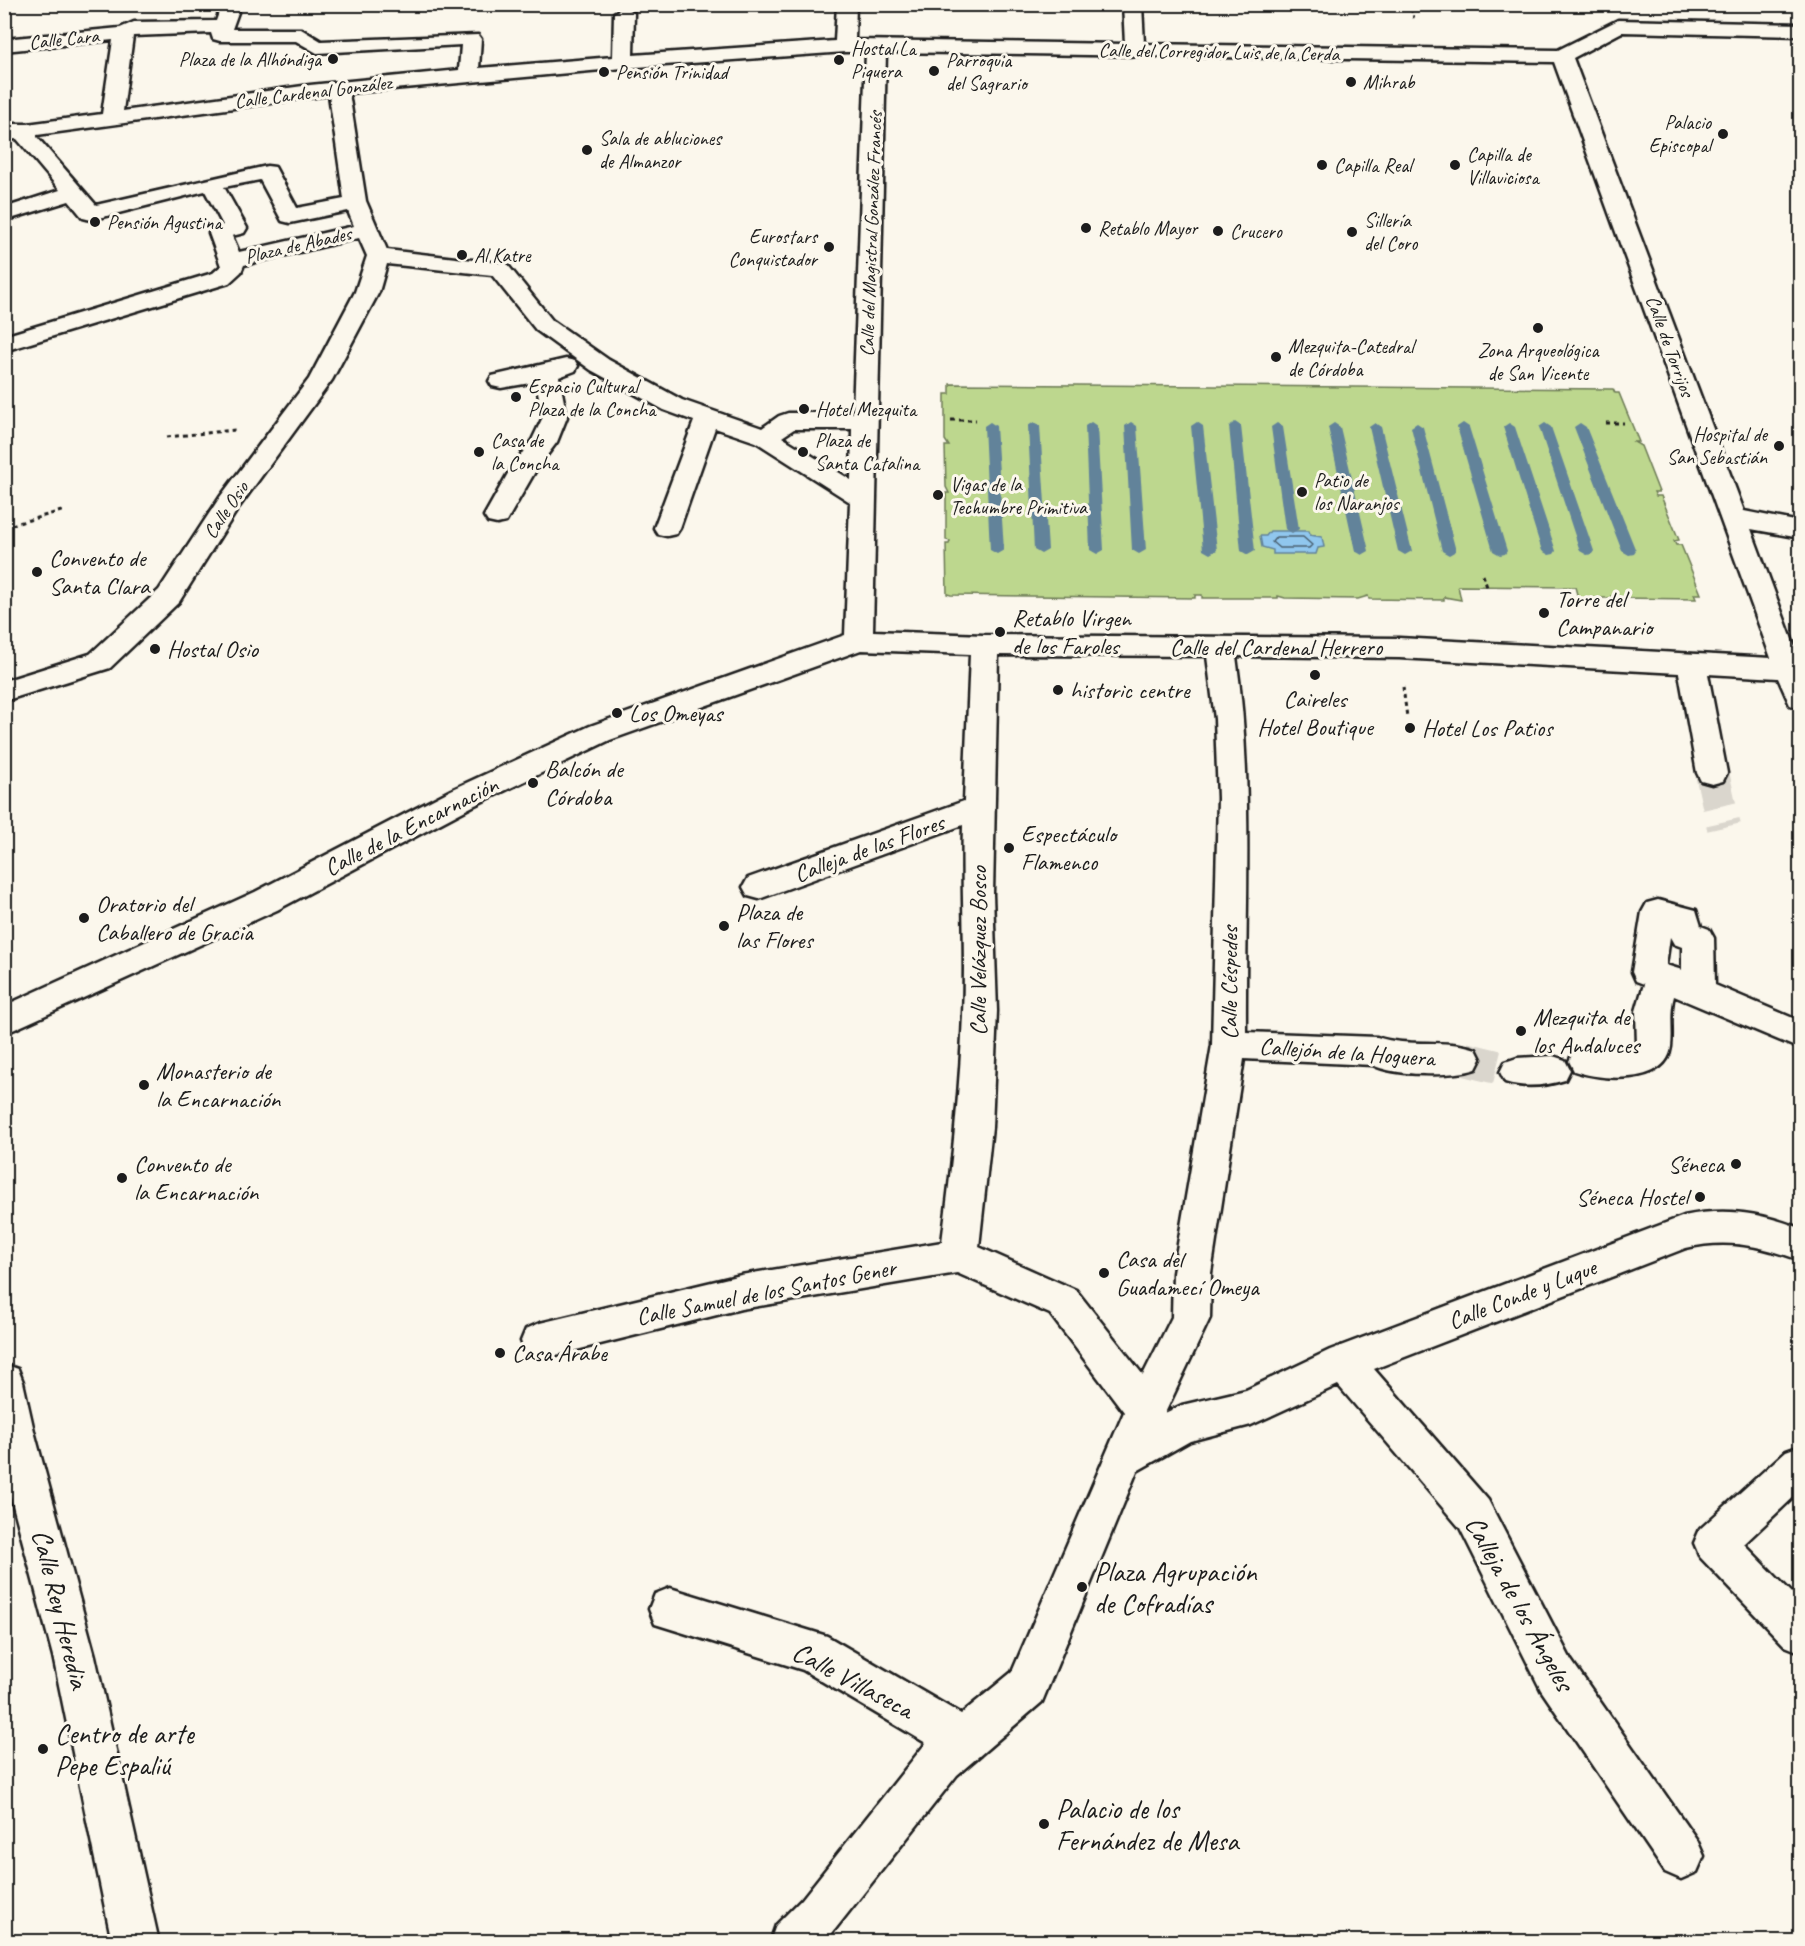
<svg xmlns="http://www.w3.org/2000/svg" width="1805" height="1946" font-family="Caveat,sans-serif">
<rect width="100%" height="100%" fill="#fbf7ec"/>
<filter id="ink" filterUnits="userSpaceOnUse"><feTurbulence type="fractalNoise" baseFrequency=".0167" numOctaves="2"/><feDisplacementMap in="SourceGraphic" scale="12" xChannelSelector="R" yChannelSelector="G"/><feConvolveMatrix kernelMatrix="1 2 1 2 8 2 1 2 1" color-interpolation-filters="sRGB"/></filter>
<g filter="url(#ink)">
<!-- green -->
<path fill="#bdd78e" stroke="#6c7a55" stroke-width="1.5" d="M950,384l663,5 2,4h4l20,49h-5l7,4 18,46h-5l2,4h5l18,44 -5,1 2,4h5l20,49h-7l2,5 -78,-1 -1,-2h-6v2h-33l-3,-11 -117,-1 3,14 -17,-3v3l-75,-1 -1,-3 -10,3 -73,-1 -7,-2v2h-76v-3h-7v3l-244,-3 -4,-1 -1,-50h3l1,-3 -4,-1v-47h3l-3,-6 -1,-41h4l-4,-6v-46h5z"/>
<!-- water -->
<path fill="#90c7ee" stroke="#62839a" stroke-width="1.5" d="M1270,531h39l1,4 12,2 2,10 -6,1 -2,6h-43v-4l-11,-3 -2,-11h6z"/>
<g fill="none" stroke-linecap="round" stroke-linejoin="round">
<!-- shore -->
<path stroke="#4a6070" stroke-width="1.5" d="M1276,537h27l9,8 -3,3h-30l-7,-6z"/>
<!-- stream -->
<path fill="#62839a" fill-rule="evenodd" d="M990,422l6,4 8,124 -7,4 -7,-4 -6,-124z
M1034,422l6,4 8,124 -7,4 -7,-4 -6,-124z
M1091,422l6,4 7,124 -7,4 -7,-4 -5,-124z
M1131,422l6,4 9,124 -7,4 -7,-4 -7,-124z
M1197,422l6,4 14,124 -7,4 -7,-4 -12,-124z
M1235,422l6,4 14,125 -7,4 -7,-4 -12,-125z
M1277,423l6,4 16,102 -7,4 -7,-4 -14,-102z
M1334,423l6,4 29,124 -7,4 -7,-4 -27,-124z
M1375,423l6,4 31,124 -7,4 -7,-4 -29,-124z
M1417,423l6,4 33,124 -7,4 -7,-4 -31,-124z
M1463,423l6,4 38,124 -2,3 -5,1 -7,-4 -36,-124z
M1509,423l6,4 41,124 -2,3 -5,1 -7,-4 -39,-124z
M1545,423l6,4 43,124 -2,3 -5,1 -7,-4 -41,-124z
M1580,423l6,4 50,124 -2,3 -5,1 -7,-4 -48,-124z"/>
<!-- street-tunnel -->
<path stroke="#dad6cd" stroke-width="34" stroke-dasharray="34 16" stroke-linecap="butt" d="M1712,773l12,54
M1464,1059l53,13"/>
<!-- street casing -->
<g stroke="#1c1c1c" stroke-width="5">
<path id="street" d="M222,4h19l-9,25h69l20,12 157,-6 3,4 -2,29 134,-11 1,-44 10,-6 10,6 -1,42 202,-14 2,-37h19l-1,36 270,4 -2,-40 19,1 2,39 414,6 60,-30 182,4v12l-178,-4 -49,26 171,453 56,11v16l-49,-9 49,132v47l-10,-3 -12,-27 -70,-4 19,99 -4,8 -11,3 -11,-3 -4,-8 -18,-100 -280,-15 -163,-2c18,125 9,250 10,376l131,5c32,11 67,1 99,12l5,10 -5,10c-22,8 -82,7 -103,-4l-129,-6 -33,214 -1,45 -45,95 17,-8 64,-15 84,-40 354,-134c42,-9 77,-3 116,12v32c-39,-14 -72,-22 -114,-12l-312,121 114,131 83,160 126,180 7,16 -7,16 -16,7 -16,-7 -124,-182 -81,-162 -122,-143 -87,40 -61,16 -53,30 -95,231 -85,73 -132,167h-55l6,-17 26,-26 124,-156 -123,-73 -148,-46 -6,-15 6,-15 15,-6 157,48 134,78 51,-42 112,-260 -74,-98 -93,-41 -216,36 -201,50 -14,-6 -5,-12 5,-12 14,-6 201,-48 201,-33c10,-76 18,-152 21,-228 3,-63 -2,-126 0,-189l-204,74 -11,-3 -5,-9 5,-9 216,-77 6,-147 -109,-4 -251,90 -137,66 -196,104 -273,124v-28l251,-114 196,-102 139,-64 255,-91 5,-133 -94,-60 -41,-14 -35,100 -4,6 -9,2 -9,-2 -4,-6 40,-107 -30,-11 -73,-40 -55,-40 -44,-55 -105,-11 -8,28 -47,88 -93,127 -60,95 -69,66 -106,33v-20l86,-27 69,-64 61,-93 89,-118 46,-87 12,-36 -8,-18 -115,27 -3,7 -12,11 -225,68v-15l209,-63 8,-7 -12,-33 3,-5 11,-3 -18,-34 -114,29 -8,-2 -14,-17 -65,20v-13l56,-18 -43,-51 -13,1v-16h23l75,-10 11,-74 -109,11v-12l116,-11 14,-6 82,-1zM211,33l2,6 7,2h76l21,12 144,-8 -2,25 -149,15 -187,26 10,-75zM845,52h21l-13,361h-65l-9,3 -17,12 -80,-28 -73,-40 -57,-40 -45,-56 -120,-14 -21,-49 -17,-108 274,-25zM886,52l668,10 217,596 -372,-20 -415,-3 -111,-4zM329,95l15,104 -47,9 -22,-41 -8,-1 -171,39 -59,-68v-2zM260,180l22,41 8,2 58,-12 6,15 -115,26 -7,-16 12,-3 3,-5 -23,-41zM794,429h58l-1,51 -69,-43zM998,655l209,1 8,63 3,79 -6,247 -39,228 -1,44 -29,58 -67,-85 -97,-43 13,-120 5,-116 -4,-117z
M566,359l9,2 3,5 -3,5 -16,6 8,40 -10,25 -21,28 -30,52 -9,2 -9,-2 -4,-6 27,-48 21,-28 11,-23 -7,-35 -35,6 -9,-2 -3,-5 3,-5z
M1658,900l38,10 5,16 8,3 5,9 1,47 85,36v28l-126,-53c-5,18 -1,34 -3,51 -5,39 -71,33 -97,24l-5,-10 5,-10 12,-4 47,2 4,-4 -1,-34 8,-27 -8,-3 -4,-9 10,-60 5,-9zM1670,937l4,7 8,3v23l-16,-5z
M1553,1056l12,4 5,10 -5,10c-19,6 -41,8 -60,2l-5,-10 5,-10 12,-4z
M4,1364l14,5 5,13 11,49 61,225 64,286h-47l-59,-286 -49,-185z
M1800,1446v45l-56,53 56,57v51l-15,-6 -85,-89 -6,-14 6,-14 86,-78z"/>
</g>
<!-- path-far1 -->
<path stroke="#1c1c1c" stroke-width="2" stroke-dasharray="3 3" stroke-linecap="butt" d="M1409,4l5,15"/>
<!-- path -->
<path stroke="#1c1c1c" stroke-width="3" stroke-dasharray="4 4" stroke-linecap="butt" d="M951,420h25
M1606,423h18
M167,437l68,-7
M4,527l61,-17
M1483,575l4,12
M1403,687l4,30"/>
<!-- street -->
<use href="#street" fill="#fbf7ec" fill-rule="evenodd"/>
</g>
</g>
<!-- markers -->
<g fill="#1c1c1c" stroke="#fbf7ec" stroke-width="2">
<circle cx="333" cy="59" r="6"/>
<circle cx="839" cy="60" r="6"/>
<circle cx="934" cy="71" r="6"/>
<circle cx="604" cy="72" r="6"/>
<circle cx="1351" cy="82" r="6"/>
<circle cx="1723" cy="134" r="6"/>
<circle cx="587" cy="150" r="6"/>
<circle cx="1322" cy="165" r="6"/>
<circle cx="1455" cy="165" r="6"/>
<circle cx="95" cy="222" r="6"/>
<circle cx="1086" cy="228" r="6"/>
<circle cx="1218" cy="231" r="6"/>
<circle cx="1352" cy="232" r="6"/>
<circle cx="829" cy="247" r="6"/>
<circle cx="462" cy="255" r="6"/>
<circle cx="1538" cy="328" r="6"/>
<circle cx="1276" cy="357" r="6"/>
<circle cx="516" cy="397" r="6"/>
<circle cx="804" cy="409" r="6"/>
<circle cx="1779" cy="446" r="6"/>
<circle cx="479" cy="452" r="6"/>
<circle cx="803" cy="452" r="6"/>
<circle cx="1302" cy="492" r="6"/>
<circle cx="938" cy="495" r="6"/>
<circle cx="37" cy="572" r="6"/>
<circle cx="1544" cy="613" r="6"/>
<circle cx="1000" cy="632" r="6"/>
<circle cx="155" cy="649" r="6"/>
<circle cx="1315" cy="675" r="6"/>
<circle cx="1058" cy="690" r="6"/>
<circle cx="617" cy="713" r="6"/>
<circle cx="1410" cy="728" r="6"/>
<circle cx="533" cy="783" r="6"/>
<circle cx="1009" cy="848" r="6"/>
<circle cx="84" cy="918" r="6"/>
<circle cx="724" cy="926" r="6"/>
<circle cx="1521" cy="1031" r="6"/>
<circle cx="144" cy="1085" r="6"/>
<circle cx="1736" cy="1164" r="6"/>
<circle cx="122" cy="1178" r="6"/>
<circle cx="1700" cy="1197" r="6"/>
<circle cx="1104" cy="1273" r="6"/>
<circle cx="500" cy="1353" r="6"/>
<circle cx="1082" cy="1587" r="6"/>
<circle cx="43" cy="1749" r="6"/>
<circle cx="1044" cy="1824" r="6"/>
</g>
<g text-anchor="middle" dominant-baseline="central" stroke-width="6" stroke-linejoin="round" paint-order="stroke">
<!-- far-street labels -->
<g font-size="20" fill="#1c1c1c" stroke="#fbf7ec">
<text transform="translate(64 39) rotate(-6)">Calle Cara</text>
<text transform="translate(1219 52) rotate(1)">Calle del Corregidor Luis de la Cerda</text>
<text transform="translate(313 92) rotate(-7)">Calle Cardenal González</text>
<text transform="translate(871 234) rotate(-88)">Calle del Magistral González Francés</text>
<text transform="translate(298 245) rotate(-13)">Plaza de Abades</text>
<text transform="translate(1670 346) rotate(70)">Calle de Torrijos</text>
<text transform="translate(226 510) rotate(-56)">Calle Osio</text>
</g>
<!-- far-poi labels -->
<g font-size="20" fill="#1c1c1c" stroke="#fbf7ec" text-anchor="start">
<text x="851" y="48">Hostal La<tspan x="851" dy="23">Piquera</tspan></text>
<text x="321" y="59" text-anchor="end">Plaza de la Alhóndiga</text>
<text x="946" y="60">Parroquia<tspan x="946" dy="23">del Sagrario</tspan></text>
<text x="616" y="72">Pensión Trinidad</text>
<text x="1363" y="82">Mihrab</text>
<text x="1711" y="122" text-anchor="end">Palacio<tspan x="1711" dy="23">Episcopal</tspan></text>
<text x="599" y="138">Sala de abluciones<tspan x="599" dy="23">de Almanzor</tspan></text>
<text x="1467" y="154">Capilla de<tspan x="1467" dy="23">Villaviciosa</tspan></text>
<text x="1334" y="165">Capilla Real</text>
<text x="1364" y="220">Sillería<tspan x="1364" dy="23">del Coro</tspan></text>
<text x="107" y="222">Pensión Agustina</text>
<text x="1098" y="228">Retablo Mayor</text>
<text x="1230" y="231">Crucero</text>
<text x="817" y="236" text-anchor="end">Eurostars<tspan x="817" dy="23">Conquistador</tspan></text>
<text x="474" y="255">Al Katre</text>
<text x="1288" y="346">Mezquita-Catedral<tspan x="1288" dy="23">de Córdoba</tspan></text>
<text x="1538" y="350" text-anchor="middle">Zona Arqueológica<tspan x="1538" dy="23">de San Vicente</tspan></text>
<text x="528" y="386">Espacio Cultural<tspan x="528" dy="23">Plaza de la Concha</tspan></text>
<text x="816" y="409">Hotel Mezquita</text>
<text x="1767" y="434" text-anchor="end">Hospital de<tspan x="1767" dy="23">San Sebastián</tspan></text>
<text x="491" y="440">Casa de<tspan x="491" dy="23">la Concha</tspan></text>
<text x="815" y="440">Plaza de<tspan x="815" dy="23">Santa Catalina</tspan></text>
<text x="1314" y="480">Patio de<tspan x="1314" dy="23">los Naranjos</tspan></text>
<text x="950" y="484">Vigas de la<tspan x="950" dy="23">Techumbre Primitiva</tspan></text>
</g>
<!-- poi labels -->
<g font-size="24" fill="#1c1c1c" stroke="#fbf7ec" text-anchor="start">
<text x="49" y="558">Convento de<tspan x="49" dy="28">Santa Clara</tspan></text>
<text x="1556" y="599">Torre del<tspan x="1556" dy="28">Campanario</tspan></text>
<text x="1012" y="618">Retablo Virgen<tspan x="1012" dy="28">de los Faroles</tspan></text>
<text x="167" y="649">Hostal Osio</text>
<text x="1070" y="690">historic centre</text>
<text x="1315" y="699" text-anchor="middle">Caireles<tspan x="1315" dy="28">Hotel Boutique</tspan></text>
<text x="629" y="713">Los Omeyas</text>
<text x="1422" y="728">Hotel Los Patios</text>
<text x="545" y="769">Balcón de<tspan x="545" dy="28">Córdoba</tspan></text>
<text x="1021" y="834">Espectáculo<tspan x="1021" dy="28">Flamenco</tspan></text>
<text x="96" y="904">Oratorio del<tspan x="96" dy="28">Caballero de Gracia</tspan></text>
<text x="736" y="912">Plaza de<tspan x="736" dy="28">las Flores</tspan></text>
<text x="1533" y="1017">Mezquita de<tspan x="1533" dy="28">los Andaluces</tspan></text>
<text x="156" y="1071">Monasterio de<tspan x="156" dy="28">la Encarnación</tspan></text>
<text x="134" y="1164">Convento de<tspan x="134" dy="28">la Encarnación</tspan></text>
<text x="1724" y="1164" text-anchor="end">Séneca</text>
<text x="1688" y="1197" text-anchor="end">Séneca Hostel</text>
<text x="1116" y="1259">Casa del<tspan x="1116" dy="28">Guadamecí Omeya</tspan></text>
<text x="512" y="1353">Casa Árabe</text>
</g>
<!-- street labels -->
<g font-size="24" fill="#1c1c1c" stroke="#fbf7ec">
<text x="1276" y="647">Calle del Cardenal Herrero</text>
<text transform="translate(411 826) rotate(-27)">Calle de la Encarnación</text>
<text transform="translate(869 848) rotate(-20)">Calleja de las Flores</text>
<text transform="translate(978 951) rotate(-90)">Calle Velázquez Bosco</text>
<text transform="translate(1229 983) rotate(-90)">Calle Céspedes</text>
<text transform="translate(1347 1052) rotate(4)">Callejón de la Hoguera</text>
<text transform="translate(766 1292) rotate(-11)">Calle Samuel de los Santos Gener</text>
<text transform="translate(1522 1294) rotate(-21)">Calle Conde y Luque</text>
</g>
<!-- near-poi labels -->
<g font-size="28" fill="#1c1c1c" stroke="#fbf7ec" text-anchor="start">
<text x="1094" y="1571">Plaza Agrupación<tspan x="1094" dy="32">de Cofradías</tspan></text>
<text x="55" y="1733">Centro de arte<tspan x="55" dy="32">Pepe Espaliú</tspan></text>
<text x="1056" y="1808">Palacio de los<tspan x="1056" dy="32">Fernández de Mesa</tspan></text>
</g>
<!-- near-street labels -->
<g font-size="28" fill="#1c1c1c" stroke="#fbf7ec">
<text transform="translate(1520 1603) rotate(61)">Calleja de los Ángeles</text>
<text transform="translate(61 1609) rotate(76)">Calle Rey Heredia</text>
<text transform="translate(853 1680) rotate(28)">Calle Villaseca</text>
</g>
</g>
<!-- margin -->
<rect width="1805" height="1946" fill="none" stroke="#fbf7ec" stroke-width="24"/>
<rect x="12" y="12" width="1781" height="1922" fill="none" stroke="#1c1c1c" stroke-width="2" filter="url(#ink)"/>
</svg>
